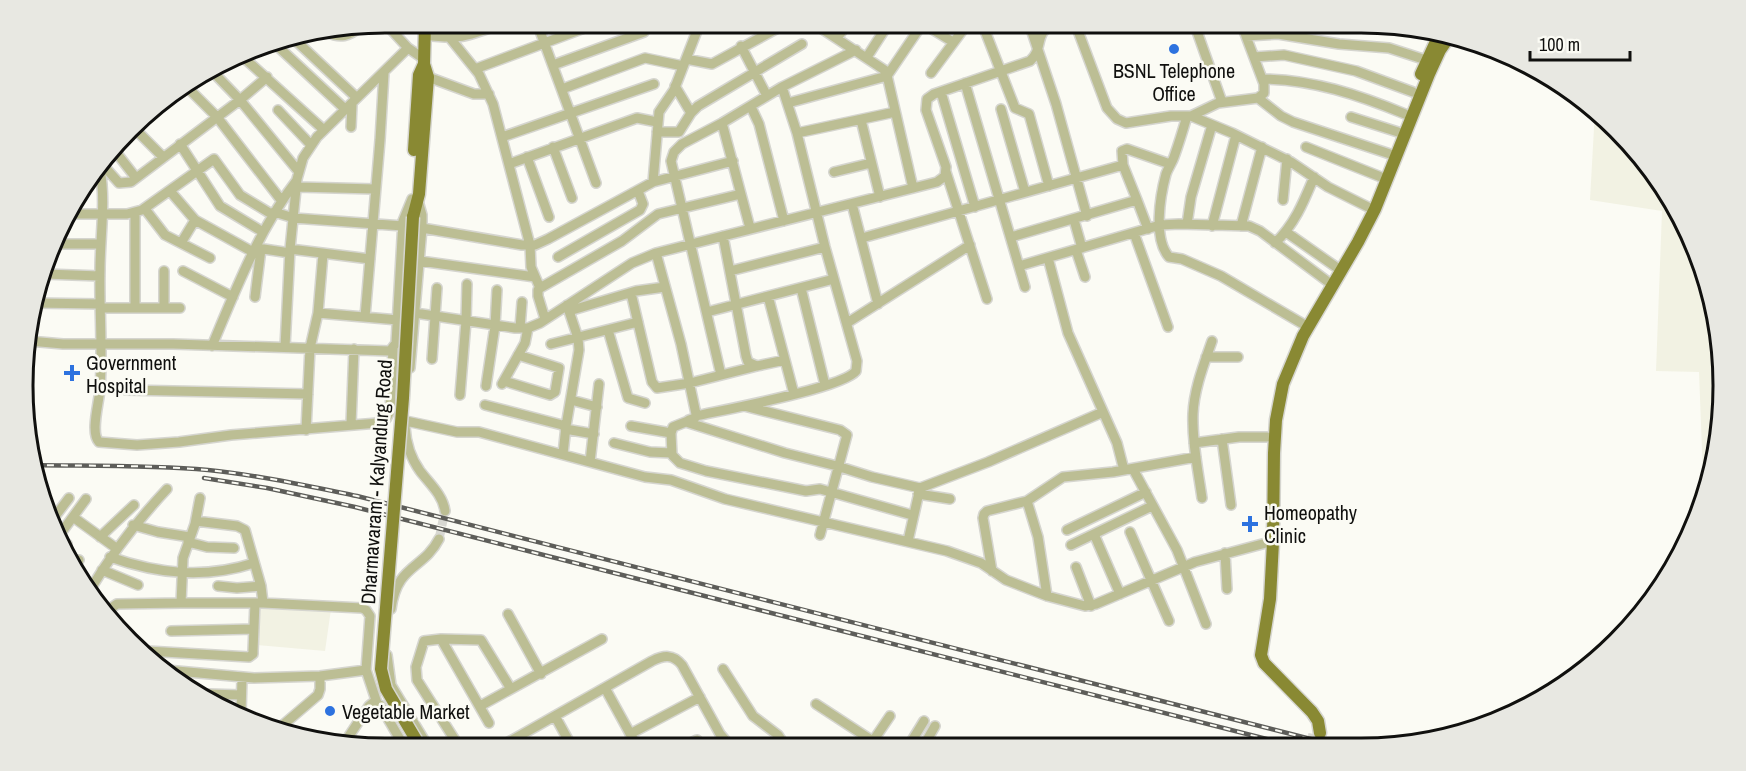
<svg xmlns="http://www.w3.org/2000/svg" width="1746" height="771" font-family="'Archivo Narrow',sans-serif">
<rect width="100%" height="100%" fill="#fbfbf4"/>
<!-- built -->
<path fill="#f2f2e3" d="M1595,110l5,3 86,112 37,137 -19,140 -5,-130 -43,-1 6,-160 -72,-11z
M261,605l70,4 -6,42 -68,-6z"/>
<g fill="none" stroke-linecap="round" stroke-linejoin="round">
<!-- minor-tunnel -->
<path stroke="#d8d8d2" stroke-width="9" stroke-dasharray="9 4.5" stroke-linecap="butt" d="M439,539l6,-28"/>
<!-- major-tunnel -->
<path stroke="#d8d8d2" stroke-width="12" stroke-dasharray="12 6" stroke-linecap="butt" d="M1312,746l3,-15"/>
<!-- minor casing -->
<g stroke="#d5d5cf" stroke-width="12">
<path id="minor" d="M385,23l23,25 16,11
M537,23l59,160
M813,23l73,48 27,117
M922,23l31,19
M982,23l33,85 14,6 20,72
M1029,23l27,81 31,112
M1075,23l32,85 10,11 9,4 45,-7h20l41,17 59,29 37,25 40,20
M1194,23l28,79
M1415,31l26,8
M327,32c13,7 22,4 33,-5
M425,35c37,5 43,1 78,-12
M1246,36l32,-2 61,10 50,4 37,12
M293,38l64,60
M450,38l29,36 14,30 37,141 1,22 9,21
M837,38l11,-15
M272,41l73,68
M741,46l26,50
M243,57l81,73
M867,57l22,-34
M1254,57l30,-2 72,16 57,21
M686,59l26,5 75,-41
M553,65l91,-33
M475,69l123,-46
M214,73l26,27 59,72
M931,73l37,-50
M428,77l46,17h15
M1262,79c50,0 97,16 143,35
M965,83l60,204
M675,86l16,27
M188,88l29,29 64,83
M562,89l83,-31 38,8
M941,92l34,115
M1258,98l23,18 12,6 97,32
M788,103l99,-27 36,-53
M751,107l8,17 25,97
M1001,109l24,83
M278,110l33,35
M1187,116c-4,14 -8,27 -13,41 -2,6 -6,11 -8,17 -6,22 -13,65 3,83l13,2 39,17 82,48
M1191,116l27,-13 40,-5 6,-5v-9l-23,-61
M1351,117l47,15
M861,120l19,77
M722,123l28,105
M351,127l1,-23
M134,128l29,29
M657,132h22l12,-19 7,-7 104,-62
M797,133l98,-21
M502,137l152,-53
M180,144l40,62 43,26
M553,147l19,51
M1306,147l75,30
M115,151l21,27
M527,157l22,60
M509,164l128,-46 20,4
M103,165l16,18 12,-1 109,-82 27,-23
M100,169c6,33 0,68 0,101 -1,40 3,79 0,119 -1,14 -10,44 -1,53l38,3 42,-3 52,-7 147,-12 8,-4 4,-8 3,-62
M834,172l37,-9
M946,172l41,127
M653,182l6,-70 15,-22 26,-67
M297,187l78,2
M170,191l25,29 58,32
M1137,200l-14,-35 -1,-14 5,-2 43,15
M1283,200l4,-41
M852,204l26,100
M145,209l20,26 45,23
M274,212l20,6 109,8
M68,214h59l15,-4 72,-51 26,36 33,20
M1074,220l8,28
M1187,224l4,-27 21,-72
M1212,226l24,-91
M1241,226l21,-79
M422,228l100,17h13l13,-6 105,-57 80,-21
M1286,232l50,35
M1134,233l34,94
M723,236l23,120 2,6 9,4 28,-6
M1011,237l126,-37 11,29
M862,238l261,-73
M181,243l14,-23
M1275,243c20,-19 29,-42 39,-66
M56,244h44
M257,248l33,5
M290,249l80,10
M1076,250l9,27
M656,253l25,91 15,70 -1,4 -6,2v3l96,30 52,13 35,11 48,11 68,-26 115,-50
M558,257l82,-47 3,-6 -5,-13
M1048,258l20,75 49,110 7,27
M420,261l115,16
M1019,266l141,-41 19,-1 70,2 11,5 67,50
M164,271v37
M183,271l50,26
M730,271l95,-24
M45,274l55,2
M801,288l24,97
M631,293l21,89 5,6 33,-5 67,-17
M768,296l26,98
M255,297l6,-48
M34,303l66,1
M100,308h80
M135,308v-95
M569,311l67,-20 29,-4
M707,312l127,-33
M318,313l80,7
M415,313l100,15h13l12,-5 92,-60 24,-10 281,-71 8,-6 1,-9 -20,-57 1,-11 7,-5 96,-33c15,-13 2,-29 26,-38
M365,317l15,-177 4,-67
M545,319l-7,-23v-6l2,-2 82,-47 36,-27 83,-20
M847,323l123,-78
M520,328l2,-26
M608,330l20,68 17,5
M29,341l34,3h110l217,7 6,-8 7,-122 9,-22
M551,344l87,-22
M212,346c24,-57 47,-117 85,-166
M285,347l5,-98 7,-70 6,-21 14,-21 91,-89
M1206,357h32
M432,359l5,-71
M410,368l12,-140v-13l-4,-14
M721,375l-50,-214 3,-9 8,-8 40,-21 60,-36 74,-37
M504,381l46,14 5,-3 4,-24 -41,-13
M502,384l23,-41 3,-15
M486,386l9,-60 2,-36
M126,390l182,4
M460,395l6,-74 1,-37
M571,400l26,7
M485,405l81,21
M744,406l96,24 7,5 -27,100
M696,416c27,-6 147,-28 160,-45l1,-10 -32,-114 -28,-114 -15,-46
M406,421l51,11h22l166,45 26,3 54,19 222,52 34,12 25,17 41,16 38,10 11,-2 99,-42 71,-19
M688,421l-15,6 -2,6 1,22 8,8 26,8 100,20 14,-2 92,26
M351,424l3,-75
M631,426l40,7
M405,427c1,17 5,30 15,44 9,12 23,24 25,40
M565,429l29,5
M306,430l4,-82 8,-35 5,-59
M1222,439l9,66
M614,443l36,9 22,1
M1194,443l45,-6h28
M563,454l3,-28 13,-76 -1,-12 -11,-33
M590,462l9,-78
M1133,469l44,81 29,74
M918,494l32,5
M1202,498c-4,-28 -10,-56 -9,-84 1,-25 11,-50 19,-73
M1027,501l11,36 9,59
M73,517l43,31
M53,519l16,-21
M196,521l41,5 8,4 16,56 2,17
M133,525l25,7 32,5
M56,527l6,4 2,-2 22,-30
M1067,530l79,-38
M1130,532l39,89
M1094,534l26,60
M100,537l34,-32
M908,541l12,-53
M188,542l19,5 27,1
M1071,545l81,-39
M64,547l3,-3
M1225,553l2,36
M110,557c48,17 95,22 144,6
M1076,567l15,39
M73,569l6,-9
M102,570l36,15
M992,571l-9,-53 1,-4 3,-3 40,-10 36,-24 50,-5 83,-15
M218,586l19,2 24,-2
M90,590c22,-37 47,-69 77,-101
M181,603l2,-45 12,-34 5,-26
M391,609c6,-45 32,-39 48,-70
M107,611l10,-7 64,-1h82l99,5 4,2 4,6 -4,54 11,33
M508,614l33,60
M171,631l83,-2
M441,639l48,84
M138,649l9,2 102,6 4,-3v-3l2,-48
M387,655l4,30 38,63
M723,669l30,47 25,19 8,12
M166,670l88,8 66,-2 46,-6
M605,688l33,60
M208,694l33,1
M816,704l66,43
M480,706l122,-67
M241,713l1,-35
M555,716l17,31
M277,730l41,-35 2,-6v-13
M630,734l70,-37
M873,741l17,-25
M345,742l24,-36 5,-4 6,3 25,43
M908,747l16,-26
M923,747l12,-21
M972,747l3,-2
M460,748l-43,-68 -1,-13 8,-26 17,-2 40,1 30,49
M498,748l154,-87c12,-6 21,-7 30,4l38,69 11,13
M680,748l17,-8 7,8"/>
</g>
<!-- major casing -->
<g stroke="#d5d5cf" stroke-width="15">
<path id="major" d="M1421,74l18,-39
M414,150l5,-75 5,-11
M413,217l6,-23 9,-117 -4,-13 1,-41
M1320,733l-2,-12 -6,-9 -48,-49 -3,-8 9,-56 3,-57 1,-89 2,-33 7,-36 20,-48 55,-94 17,-33 54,-135 11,-24 9,-13"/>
</g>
<!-- minor -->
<use href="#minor" stroke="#bcbe94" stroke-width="9"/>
<!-- major -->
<use href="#major" stroke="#898933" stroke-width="12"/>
<!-- rail casing -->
<g stroke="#5d5d59" stroke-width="4.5">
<path id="rail" d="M1717,340v66
M33,465c58,1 117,0 175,5 50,5 100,16 149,26l981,250
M204,478l63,10 88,19 939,239"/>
</g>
<!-- rail -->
<use href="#rail" stroke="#fbfbf4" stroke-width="2" stroke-dasharray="7" stroke-linecap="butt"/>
<!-- major-bridge casing -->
<g stroke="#d5d5cf" stroke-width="15" stroke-linecap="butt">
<path id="major-bridge" d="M413,217l-10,181 -22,271 5,20 35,59"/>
</g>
<!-- major-bridge -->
<use href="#major-bridge" stroke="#898933" stroke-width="12"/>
</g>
<!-- markers -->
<g fill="#2d72df" stroke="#fbfbf4" stroke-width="2">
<circle cx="1174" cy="49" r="6"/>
<path d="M69 364h6v6h6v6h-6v6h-6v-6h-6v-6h6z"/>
<path d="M1247 515h6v6h6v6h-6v6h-6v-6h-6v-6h6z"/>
<circle cx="330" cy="711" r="6"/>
</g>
<g text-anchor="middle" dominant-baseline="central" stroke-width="5" stroke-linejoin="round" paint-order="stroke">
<!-- poi labels -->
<g font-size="20" fill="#10100e" stroke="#fbfbf4" text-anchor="start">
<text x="1174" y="70" text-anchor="middle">BSNL Telephone<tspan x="1174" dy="23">Office</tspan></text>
<text x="86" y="362">Government<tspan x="86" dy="23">Hospital</tspan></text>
<text x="1264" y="512">Homeopathy<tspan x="1264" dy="23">Clinic</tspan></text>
<text x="342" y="711">Vegetable Market</text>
</g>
<!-- street labels -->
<g font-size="20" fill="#10100e" stroke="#fbfbf4">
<text transform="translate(376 482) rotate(-86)">Dharmavaram - Kalyandurg Road</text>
</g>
</g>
<!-- crop -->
<path d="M0 0H1746V771H0ZM385 33H1361A352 352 0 0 1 1713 385V386A352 352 0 0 1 1361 738H385A352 352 0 0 1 33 386V385A352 352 0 0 1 385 33Z" fill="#e8e8e2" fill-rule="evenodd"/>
<path fill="none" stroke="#10100e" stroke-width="3" d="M385 33H1361A352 352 0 0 1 1713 385V386A352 352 0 0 1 1361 738H385A352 352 0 0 1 33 386V385A352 352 0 0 1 385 33Z"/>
<!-- scale -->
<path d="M1530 51v9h100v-9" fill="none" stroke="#10100e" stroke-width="3"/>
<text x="1539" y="51" font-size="18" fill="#10100e" stroke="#fbfbf4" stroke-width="4.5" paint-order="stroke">100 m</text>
</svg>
